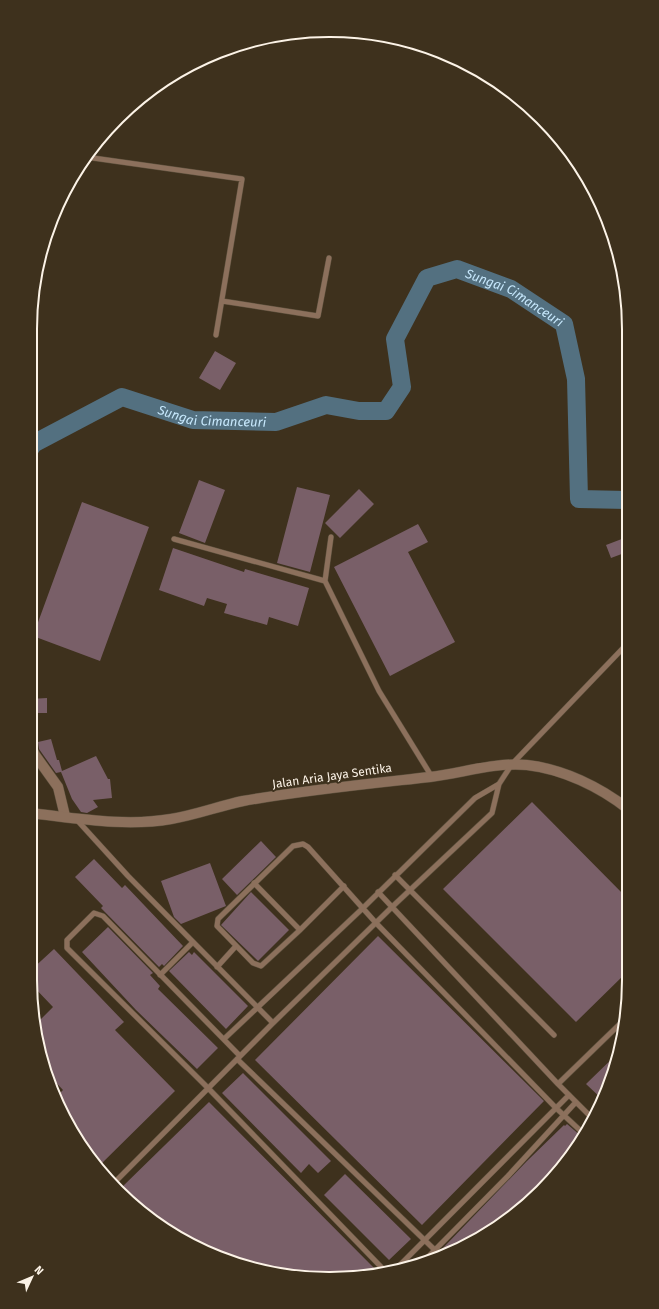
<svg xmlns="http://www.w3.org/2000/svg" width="659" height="1309" font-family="'Fira Sans',sans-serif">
<rect width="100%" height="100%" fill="#3e311d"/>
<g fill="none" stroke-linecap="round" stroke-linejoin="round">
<!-- river -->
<path stroke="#537080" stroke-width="18" id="s1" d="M31,448v-3l91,-48 71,23 83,2 50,-17 33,6h27l16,-24 -7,-48 32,-61 30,-9 54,20 53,35 12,55 3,120 48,1"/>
</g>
<!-- building -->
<path fill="#795f68" d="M215,351l21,12 -16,27 -21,-12z
M199,480l26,10 -20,53 -26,-10z
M297,487l33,8 -20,77 -33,-9z
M359,489l15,15 -34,34 -15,-15z
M82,502l67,25 -49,134 -67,-25z
M418,524l10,18 -20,10 47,90 -65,34 -56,-109z
M627,537v15l-16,6 -5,-13z
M173,548l71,24 1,-3 64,19 -11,38 -29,-9 -2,8 -43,-12 3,-9 -20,-6 -3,8 -45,-16z
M47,698v15h-17v-14z
M51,739l6,21h2l3,11 34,-15 12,23h2l2,19 -19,2 5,7 -11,6 -6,-1 -9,-13 -11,-27 -5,1 -17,-24 -1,-7z
M532,802l96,97v72l-52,51 -133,-133z
M261,841l15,16 -39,38 -15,-16z
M94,859l28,29 3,-3 58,61 -19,20 -2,-2 -3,3 -58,-59 2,-2 -28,-29z
M210,863l16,43 -45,18 -7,-7 -13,-36z
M251,892l38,38 -31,31 -37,-36z
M108,927l45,46 -3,2 10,11 -2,3 60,59 -21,21 -61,-59 -54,-58z
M378,936l166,165 -122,124 -167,-165z
M54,949l70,73 -9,8 60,61 -77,76 -6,-5 -35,-66 6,-6 -18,-19 -8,-48 16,-16 -22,-23 -1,-13z
M189,952l3,3 2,-3 54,54 -22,23 -57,-58z
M620,1051l-1,6 -16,43 -17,-16z
M243,1073l88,88 -13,12 -9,-9 -8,9 -79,-80z
M209,1102l170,171 -11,3 -97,-3 -56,-17 -52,-27 -43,-40z
M567,1124l14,12 -40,55 -79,57 -16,5 -4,-4 85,-88 37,-36 1,1z
M345,1174l66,65 -22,21 -65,-65z"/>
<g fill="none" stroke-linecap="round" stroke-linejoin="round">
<!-- service casing -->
<g stroke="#5c503d" stroke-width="6">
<path id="service" d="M86,157l156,22 -26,156
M222,301l96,15 11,-58
M331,537l-6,44 54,110 53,86
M174,539l151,42
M77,820l51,56 145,147 119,-116 100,-94 7,-29 13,-20 115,-120
M395,875l159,160
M254,883l46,47
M344,886l-44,44 -39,36 -8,-3 -36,-37 1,-7 75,-73 10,-2 5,3 68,76 180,185 27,25
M378,892l180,192 35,35
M217,967l19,-21
M160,975l32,-32
M224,1039l139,-131 112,-110 24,-14
M240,1056l-137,-140 -9,-3 -27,27v8l141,140 177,183
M237,1059l203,196
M558,1084l67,-65
M114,1183l159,-160
M426,1259l82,-83 68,-74
M397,1268l172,-173"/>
</g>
<!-- minor casing -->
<g stroke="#5c503d" stroke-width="11">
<path id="minor" d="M30,745l5,10 23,32 7,29"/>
</g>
<!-- tertiary casing -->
<g stroke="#5c503d" stroke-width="11">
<path id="tertiary" d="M30,813c46,5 95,14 141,6 25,-4 48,-13 72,-18 62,-11 124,-17 187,-24 33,-4 64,-15 97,-12 36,4 73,22 101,44"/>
</g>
<!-- service -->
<use href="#service" stroke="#8c705c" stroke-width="5"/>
<!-- minor -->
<use href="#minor" stroke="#8c705c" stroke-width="10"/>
<!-- tertiary -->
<use href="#tertiary" stroke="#8c705c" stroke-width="10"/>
</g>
<g text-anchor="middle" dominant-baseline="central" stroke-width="4" stroke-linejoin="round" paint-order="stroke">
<!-- street labels -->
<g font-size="12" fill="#fcf3e7" stroke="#3e311d">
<text transform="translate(332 776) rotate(-8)">Jalan Aria Jaya Sentika</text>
</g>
<!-- water labels -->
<g font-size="13" font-style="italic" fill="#c7e8fc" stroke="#3e311d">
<text stroke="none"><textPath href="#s1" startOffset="619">Sungai Cimanceuri</textPath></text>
<text stroke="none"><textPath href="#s1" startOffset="199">Sungai Cimanceuri</textPath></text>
</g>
</g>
<!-- crop -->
<path d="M0 0H659V1309H0ZM329 37H330A292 292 0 0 1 622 329V980A292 292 0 0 1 330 1272H329A292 292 0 0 1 37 980V329A292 292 0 0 1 329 37Z" fill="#3e311d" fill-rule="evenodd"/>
<path fill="none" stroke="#fcf3e7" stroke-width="2" d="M329 37H330A292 292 0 0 1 622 329V980A292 292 0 0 1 330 1272H329A292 292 0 0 1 37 980V329A292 292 0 0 1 329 37Z"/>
<!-- north arrow -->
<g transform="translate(32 1277) rotate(46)" stroke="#3e311d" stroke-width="3" paint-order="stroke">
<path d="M0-3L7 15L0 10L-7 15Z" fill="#fcf3e7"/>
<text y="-6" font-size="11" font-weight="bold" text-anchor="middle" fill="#fcf3e7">N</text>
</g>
</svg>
